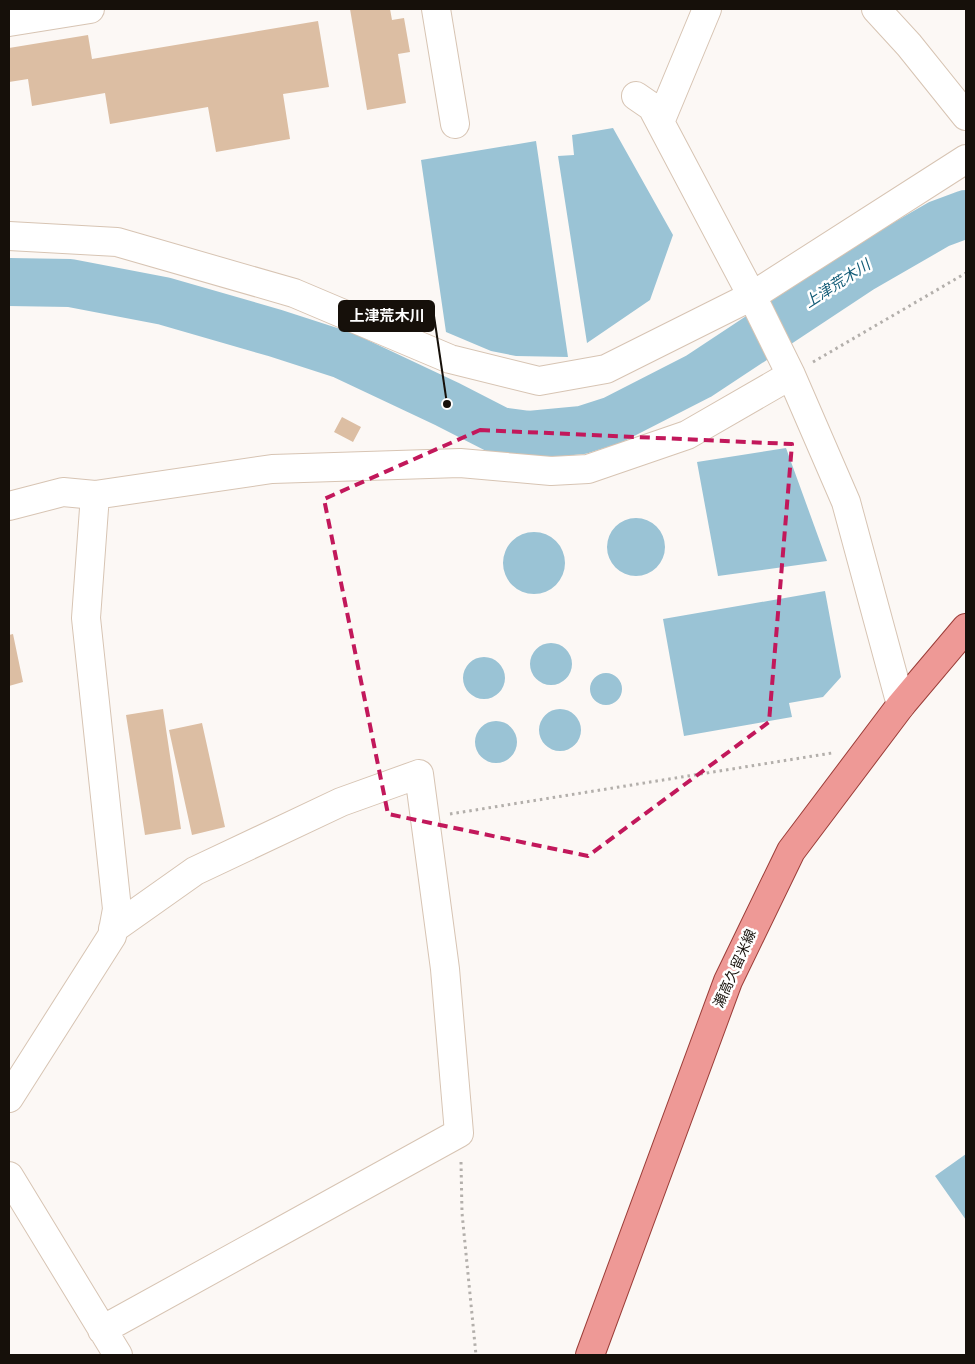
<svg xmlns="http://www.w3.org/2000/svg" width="975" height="1364" font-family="Overpass,'Noto Sans JP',sans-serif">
<rect width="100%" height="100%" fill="#fcf8f5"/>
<!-- water -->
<path fill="#9ac3d5" d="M613,128l60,107 -23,65 -63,43 -29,-187 16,-1 -2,-20z
M536,141l32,216 -52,-1 -25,-5 -45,-19 -25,-172z
M786,448l41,113 -109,15 -21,-114z
M607 547a29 29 0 1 1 58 0a29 29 0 1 1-58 0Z
M503 563a31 31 0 1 1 62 0a31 31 0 1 1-62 0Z
M825,591l16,86 -18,20 -34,6 3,14 -108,19 -21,-117z
M530 664a21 21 0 1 1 42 0a21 21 0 1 1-42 0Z
M463 678a21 21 0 1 1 42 0a21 21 0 1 1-42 0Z
M590 689a16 16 0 1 1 32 0a16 16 0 1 1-32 0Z
M539 730a21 21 0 1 1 42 0a21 21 0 1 1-42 0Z
M475 742a21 21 0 1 1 42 0a21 21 0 1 1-42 0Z
M966,1154v66l-31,-44z"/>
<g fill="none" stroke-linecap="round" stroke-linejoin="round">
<!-- river -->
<path stroke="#9ac3d5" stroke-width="48" d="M9,282l61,1 94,18 111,32 68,22 104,49 53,27 29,4 53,-5 31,-10 86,-44 162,-107 78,-45 27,-10"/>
</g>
<!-- building -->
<path fill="#dcbea3" d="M350,9h40l2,11 12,-2 6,34 -12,2 8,49 -39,7z
M318,21l11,66 -46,7 7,45 -74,13 -8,-45 -98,17 -5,-31 -73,13 -4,-27 -19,3v-34l79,-13 4,24z
M342,417l19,10 -8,15 -19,-10z
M13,634l10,48 -14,4v-51z
M163,709l18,120 -36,6 -19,-120z
M202,723l23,104 -33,8 -23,-105z"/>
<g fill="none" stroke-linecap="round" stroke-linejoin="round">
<!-- minor casing -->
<g stroke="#d7c4b3" stroke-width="30">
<path id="minor" d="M436,9l19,115
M876,9l33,36 57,71
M9,22l81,-13
M636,96l16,11 100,189 39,79 55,127 55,203
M660,122l47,-113
M9,236l108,6 177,51 156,66 89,22 67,-12 146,-73 214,-137
M9,506l54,-14 32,3 177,-26 188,-6 91,8 37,-2 99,-34 104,-60
M9,1098l103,-162 5,-27 -31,-291 9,-123
M9,1176l109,179
M102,1330l357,-197 -14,-164 -26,-195 -78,28 -146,69 -82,58"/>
</g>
<!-- major casing -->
<g stroke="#9b3d38" stroke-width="30">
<path id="major" d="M590,1355l138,-374 63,-130 110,-146 65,-77"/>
</g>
<!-- path -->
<path stroke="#b3afab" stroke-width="3" stroke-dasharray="2.5 4" stroke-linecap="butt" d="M813,362l153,-89
M450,814l382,-61
M461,1162l1,51 14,142"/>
<!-- minor -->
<use href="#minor" stroke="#fff" stroke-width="28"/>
<!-- major -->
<use href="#major" stroke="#ee9996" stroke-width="28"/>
</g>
<!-- marked area -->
<path fill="none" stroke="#c2185b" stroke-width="4" stroke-dasharray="10 6" stroke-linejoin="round" d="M480,430l312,14 -23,278 -181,134 -200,-42 -64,-315z"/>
<g text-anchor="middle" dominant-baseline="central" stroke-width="5" stroke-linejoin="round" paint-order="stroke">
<!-- street labels -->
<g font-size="14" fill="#16100a" stroke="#fff">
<text transform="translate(736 969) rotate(-66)">瀬高久留米線</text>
</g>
<!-- water labels -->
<g font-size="15" font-style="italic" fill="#135c77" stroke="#fff">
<text transform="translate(838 285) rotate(-33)">上津荒木川</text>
</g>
</g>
<!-- callouts -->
<path fill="none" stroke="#16100a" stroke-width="2" d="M447 404L434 316"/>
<circle fill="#16100a" stroke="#fff" stroke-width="2" cx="447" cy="404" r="5"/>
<rect fill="#16100a" stroke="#16100a" stroke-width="2" x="339" y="301" width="95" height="30" rx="5"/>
<g font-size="15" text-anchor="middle" font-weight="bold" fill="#fff">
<text x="387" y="321">上津荒木川</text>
</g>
<!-- border -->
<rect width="975" height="1364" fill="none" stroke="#16100a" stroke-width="20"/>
</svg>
